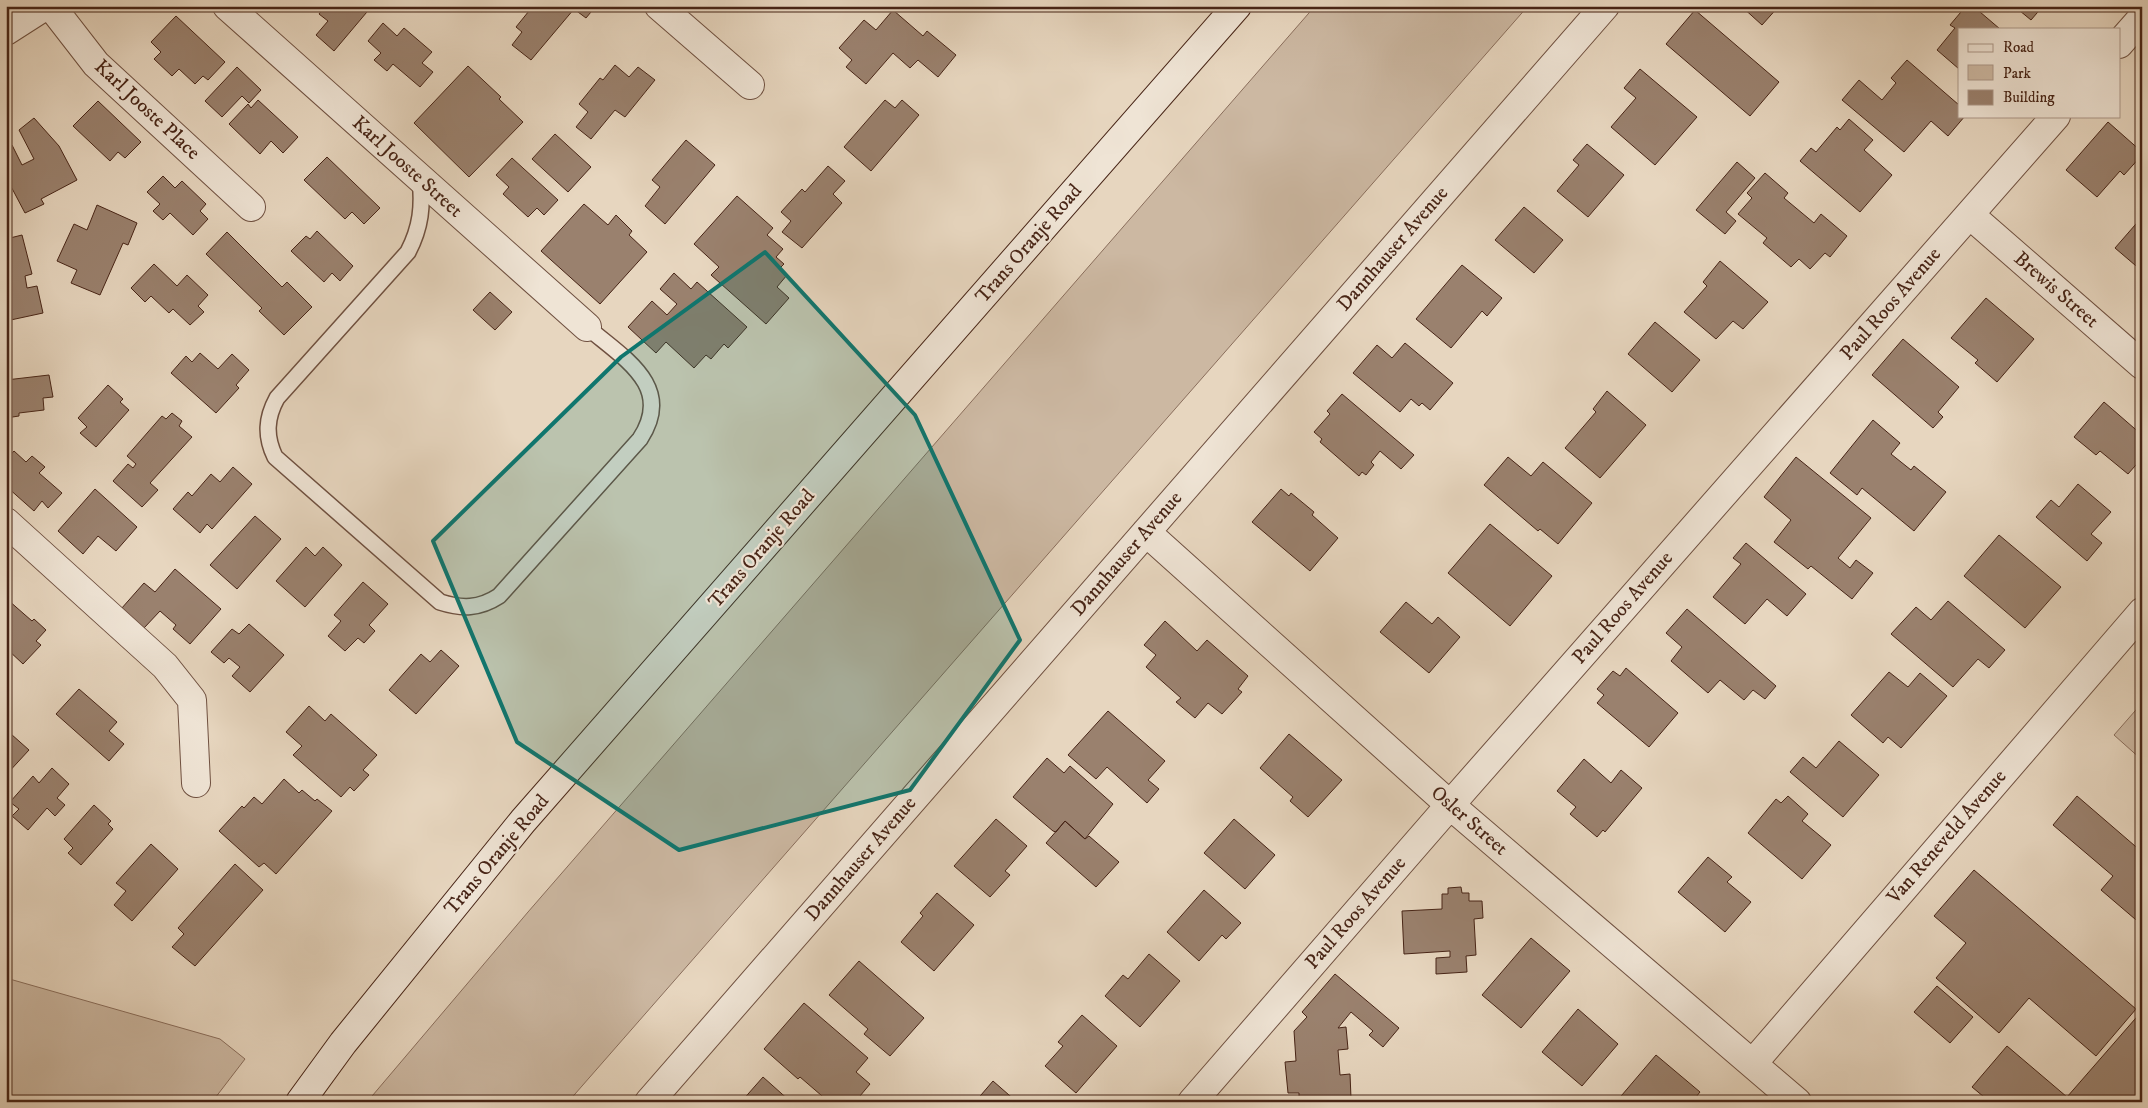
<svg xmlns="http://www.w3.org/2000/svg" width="2148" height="1108" font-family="'IM FELL DW Pica',serif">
<rect width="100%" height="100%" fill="#e7d6bf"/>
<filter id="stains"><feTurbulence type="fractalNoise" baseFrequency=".004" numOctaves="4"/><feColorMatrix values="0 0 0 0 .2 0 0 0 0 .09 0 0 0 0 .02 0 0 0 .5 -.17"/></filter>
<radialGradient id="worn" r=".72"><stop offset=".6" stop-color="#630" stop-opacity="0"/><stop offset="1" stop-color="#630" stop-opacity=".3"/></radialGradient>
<!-- green -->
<path fill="#ccb8a2" stroke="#8a6e5c" d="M1315,6h213l-960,1096h-201l161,-190z
M2142,703v57l-28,-25z
M6,978l214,61 25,20 -33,43h-206z"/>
<!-- building -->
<path fill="#9a816e" stroke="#472416" d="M325,6h47l-38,45 -18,-16 12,-14 -9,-7z
M475,6h12l-5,6z
M533,6h63l-10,12 -12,-9 -43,51 -19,-15 10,-13 -6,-5z
M1741,6h38l-17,19z
M1966,6h7l27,23h-41v40l-22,-19 18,-22 -5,-3z
M2014,6h29l-12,14z
M893,10l30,26 4,-5 29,24 -18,22 -20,-17 -8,8 -17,-15 -27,31 -20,-17 6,-7 -13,-12 25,-28 12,10z
M1695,10l84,72 -29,34 -84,-72z
M176,16l49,46 -17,18 -5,-4 -8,8 -16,-15 -7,7 -18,-17 7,-7 -10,-10z
M383,23l14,13 7,-8 28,24 -10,11 11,9 -13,15 -27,-23 -6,7 -13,-11 7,-7 -13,-12z
M1907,60l52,45v11h6l-17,20 -17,-15 -27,31 -62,-52 17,-20 23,20 14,-17 -5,-5z
M615,65l14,12 9,-10 17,13 -30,37 -10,-7 -24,29 -15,-12 12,-15 -9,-8 21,-26 3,2z
M468,66l33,31 -2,2 24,23 -54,55 -55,-54z
M237,67l24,23 -12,13 -7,-7 -20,21 -17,-16z
M1640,69l57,48 -42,48 -44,-38 25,-29 -12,-10z
M258,100l40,37 -15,16 -12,-12 -11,13 -31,-30 19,-20 3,4z
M885,100l10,8 7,-8 17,15 -48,56 -27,-24z
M98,101l43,41 -16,16 -7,-6 -8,9 -37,-35z
M34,118l25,28 18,34 -36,19 3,5 -19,9 -19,-36v-29l6,-3 10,20 12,-6 -15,-29z
M1849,119l24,21 -9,10 28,25 -32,37 -60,-51 11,-13 5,4 21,-25 3,3z
M2108,122l34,30v3l-18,20 -4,-4 -23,26 -31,-27z
M555,134l36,33 -23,25 -36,-33z
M686,140l29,25 -50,59 -20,-18 15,-19 -8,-7z
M1587,144l37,31 -36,42 -31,-26 22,-26 -6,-5z
M327,157l53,51 -16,16 -12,-12 -7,7 -41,-39z
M512,158l46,42 -14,15 -7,-7 -9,9 -25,-23 6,-7 -13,-12z
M1737,162l18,16 -29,34 10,9 -11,13 -29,-24z
M828,166l17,15 -12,13 9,9 -40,45 -20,-16 9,-11 -10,-9 21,-23 3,3z
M1765,173l23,20 -4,5 30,25 7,-9 26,22 -17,21 -5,-4 -15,16 -11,-10 -8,8 -28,-24 4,-5 -29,-24 14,-16 -5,-5z
M163,176l12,12 7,-7 24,23 -6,7 8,8 -15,16 -23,-22 -7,7 -10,-9 7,-7 -13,-12z
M737,196l36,32 -6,7 16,14 -7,8 8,7 -5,5 8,6 -10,12 12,11 -23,26 -55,-49 8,-8 -25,-23z
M584,204l24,21 8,-10 16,16 -3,4 18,17 -47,52 -59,-53z
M97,205l40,18 -9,22 -5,-2 -23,52 -29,-12 6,-13 -20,-9 17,-37 13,6z
M1524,207l39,33 -29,33 -39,-33z
M2142,217v54l-27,-23z
M317,231l36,35 -13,15 -8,-8 -8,9 -33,-31 15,-15 4,3z
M227,232l55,55 5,-5 25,25 -28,28 -25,-24 3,-3 -56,-54z
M22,235l10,39 -7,2 2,12 10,-2 6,27 -37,8v-82z
M1720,261l48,41 -25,27 -10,-8 -17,18 -32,-27 23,-26 -4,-4z
M154,264l23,22 10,-11 21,20 -10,11 6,6 -14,13 -17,-16 -4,4 -18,-17 -6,6 -14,-14z
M1462,265l40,33 -15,18 -5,-5 -31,37 -35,-29z
M674,273l17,16 6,-7 50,45 -19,21 -4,-4 -13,15 -5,-4 -12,13 -28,-26 -10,11 -28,-26 24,-26 15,14 10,-11 -17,-15z
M490,292l22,20 -17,18 -22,-20z
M1986,298l48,41 -37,43 -22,-19 3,-3 -27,-22z
M1655,322l45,38 -28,32 -44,-38z
M1903,339l56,48 -21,25 5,5 -10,11 -61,-53z
M1405,343l48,40 -23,27 -8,-7 -3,3 -8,-7 -11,13 -47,-39 24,-28 15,13z
M200,353l18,16 14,-15 17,16 -13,15 3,3 -23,25 -45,-40 15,-17 6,6z
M49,375l4,22 -10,1 1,12 -25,3v3l-13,2v-38z
M108,385l15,14 -3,3 9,8 -33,37 -16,-14 7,-6 -9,-9z
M1607,391l39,34 -46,53 -35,-30 31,-36 -3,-3z
M1342,394l72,61 -13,14 -21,-18 -9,11 3,3 -8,10 -4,-3 -3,4 -39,-34 2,-3 -8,-7 16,-18 -3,-3z
M2104,402l38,33v23l-14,16 -28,-23 -4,4 -22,-18z
M172,413l10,8 -3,5 13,11 -42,46 8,7 -16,17 -29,-26 15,-17 5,4 3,-4 -9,-8 35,-40 4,3z
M1873,420l27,23 -9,11 20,16 3,-4 32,26 -32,39 -52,-43 -5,7 -27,-22z
M14,451l12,11 6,-6 13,11 -6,6 23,20 -14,15 -6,-7 -8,10 -27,-24 5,-6 -6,-6v-15z
M1508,457l23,19 12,-14 49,41 -34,41 -18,-15 -2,2 -54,-46z
M1796,457l75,61 -33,40 12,10 6,-8 17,13 -21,26 -41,-33 -3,3 -34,-27 17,-22 -27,-23z
M233,467l19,17 -40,45 -5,-5 -7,9 -27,-24 15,-17 4,4 19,-22 9,8z
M2078,484l33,28 -20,22 11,9 -15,18 -51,-44 15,-17 8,7z
M95,489l42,38 -21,24 -18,-15 -15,18 -25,-23z
M1281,489l8,7 2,-3 23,19 -2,3 26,23 -28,33 -58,-49z
M255,516l26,23 -44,50 -27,-24z
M1490,524l62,52 -42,50 -62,-53z
M1999,535l62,52 -36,41 -61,-52z
M1746,543l60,51 -19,22 -20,-17 -22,25 -32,-27 28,-33 -8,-6z
M306,547l9,9 8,-9 19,18 -37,42 -29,-26z
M175,569l46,40 -31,35 -17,-15 3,-4 -16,-14 -16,17 -23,-19 23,-26 11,9z
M363,582l25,22 -19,21 6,6 -11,12 -6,-5 -13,13 -17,-15 13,-15 -7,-6z
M8,600l24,21 2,-2 12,11 -10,11 5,4 -18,19 -16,-15 2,-1 -3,-3v-43z
M1948,601l57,49 -16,18 -11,-9 -25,28 -62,-53 25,-27 15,13z
M1406,602l26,22 6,-7 22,20 -31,36 -49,-41z
M1687,609l89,77 -11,13 -12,-9 -9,10 -24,-20 -12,13 -37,-32 11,-14 -16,-14z
M1165,621l32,30 10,-11 41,36 -10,13 4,3 -20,22 -14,-11 -13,15 -19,-16 5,-4 -35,-31 10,-12 -12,-10z
M249,624l35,31 -34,37 -18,-16 8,-9 -11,-9 -5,5 -13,-11 21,-23 7,5z
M441,650l18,16 -43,48 -27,-24 32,-36 9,8z
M1626,668l52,45 -29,34 -52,-44 7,-8 -7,-6 16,-18 7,5z
M1889,672l19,15 12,-14 27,23 -46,52 -13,-11 -5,6 -32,-28z
M79,689l38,33 -8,9 15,13 -15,17 -53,-47z
M309,706l16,15 6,-7 46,41 -14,15 6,5 -15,16 -4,-4 -9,10 -48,-42 9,-9 -16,-14z
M1108,711l57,50 -17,19 11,9 -12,14 -40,-36 -11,12 -28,-24z
M11,734l18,16 -23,25v-36z
M1289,734l53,46 -34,37 -18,-16 3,-4 -33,-29z
M1839,741l40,34 -36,42 -53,-45 13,-15 13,11z
M1047,758l17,15 6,-7 43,38 -28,35 -20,-18 -9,11 -3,-1 -40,-34z
M1584,759l27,24 10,-13 21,18 -37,44 -2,-2 -6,7 -27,-23 6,-7 -19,-16z
M52,768l17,16 -12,14 8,7 -10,11 -8,-8 -19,22 -16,-14 7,-7 -9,-7 23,-26 6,7z
M284,779l15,14 3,-3 13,11 2,-2 15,12 -56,63 -12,-11 -5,4 -40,-36 23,-25 2,2 10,-11 8,7z
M1788,796l20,18 -6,7 29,24 -29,34 -54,-46 28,-34 5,4z
M2077,796l65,56v73l-41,-35 12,-14 -60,-51z
M94,805l17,16 -3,3 5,5 -32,36 -13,-12 5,-5 -9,-9z
M996,819l31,27 -22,25 5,4 -20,22 -36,-31z
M1234,819l41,36 -30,34 -41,-36z
M1065,821l20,18 4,-3 30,26 -23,25 -50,-44z
M151,844l27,25 -46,52 -18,-16 12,-14 -10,-8z
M1708,857l24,20 -5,5 24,20 -26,30 -47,-40z
M235,864l28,26 -68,76 -23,-19 12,-13 -6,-6z
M1974,870l162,139 -40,47 -67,-58 -30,35 -63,-55 30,-35 -32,-27z
M1461,887l1,6h7v8h13l1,17 -9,1 2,36 -10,1 1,16 -31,2v-16l14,-1v-6l-46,3 -2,-43 40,-2v-15h6v-6z
M1204,890l37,33 -15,16 -4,-4 -23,26 -32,-29z
M937,893l37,32 -40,46 -33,-29 22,-26 -3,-3z
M1531,938l39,33 -49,57 -39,-33z
M1149,954l31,27 -40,46 -35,-31 18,-21 5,4z
M859,961l65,57 -34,38 -26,-22 4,-5 -39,-34z
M1335,974l64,54 -16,19 -14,-12 4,-4 -22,-19 -13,16 8,-1 2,22 -10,1 2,25 10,-1 1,24 -52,3v-8h-11l-3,-31 11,-1 -2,-30 13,-14 -5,-5z
M1937,986l36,31 -23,26 -36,-31z
M804,1003l64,55 -12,14 14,12 -15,18h-26l-29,-25 -2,2 -34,-30z
M1578,1009l40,35 -36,42 -40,-34z
M2142,1011v87l-4,4h-148l-18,-15 35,-41 60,51z
M1082,1015l35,31 -41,47 -31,-27 18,-20 -5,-4z
M1656,1055l44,37 -8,10h-76z
M763,1077l28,25h-50z
M993,1081l24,21h-42z"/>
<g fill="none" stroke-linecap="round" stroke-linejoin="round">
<!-- lane casing -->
<g stroke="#6f5040" stroke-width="18">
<path id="lane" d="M420,178c3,28 1,49 -12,74l-131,146c-11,20 -12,38 -2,59l165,145c22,7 39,7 59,-6l141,-157c35,-53 -17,-81 -53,-112"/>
</g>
<!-- street casing -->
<g stroke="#6f5040" stroke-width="30">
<path id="street" d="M51,6l45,58 155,143
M227,6l360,321
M659,6l91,79
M6,31l39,-25
M2119,44l23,-26
M1970,215l172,150
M6,522l159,144 27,34 4,83
M1146,532l304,273 347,297
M1753,1063l389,-451
M649,1102l956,-1096
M1192,1102l258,-297 606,-689"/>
</g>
<!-- secondary casing -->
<g stroke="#472416" stroke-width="30">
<path id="secondary" d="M300,1102l43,-59 180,-222 714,-815"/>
</g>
<!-- lane -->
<use href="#lane" stroke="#efe4d5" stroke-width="15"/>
<!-- street -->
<use href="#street" stroke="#efe4d5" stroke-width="28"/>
<!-- secondary -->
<use href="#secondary" stroke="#efe4d5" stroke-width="28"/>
</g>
<!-- marked area -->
<path fill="#0f766e" fill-opacity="0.2" stroke="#0f766e" stroke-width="4" stroke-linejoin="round" d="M765,252l150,163 105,225 -110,150 -231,60 -162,-108 -84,-201 188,-184z"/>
<g text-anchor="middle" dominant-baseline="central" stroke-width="4.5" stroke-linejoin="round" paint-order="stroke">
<!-- street labels -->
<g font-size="20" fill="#472416" stroke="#efe4d5">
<text transform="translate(147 110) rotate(43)">Karl Jooste Place</text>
<text transform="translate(407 167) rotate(42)">Karl Jooste Street</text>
<text transform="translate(1029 244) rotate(-49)">Trans Oranje Road</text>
<text transform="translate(1393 249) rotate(-49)">Dannhauser Avenue</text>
<text transform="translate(2056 290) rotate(41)">Brewis Street</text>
<text transform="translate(1891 304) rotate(-49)">Paul Roos Avenue</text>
<text transform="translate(762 549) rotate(-49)">Trans Oranje Road</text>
<text transform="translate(1127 554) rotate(-49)">Dannhauser Avenue</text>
<text transform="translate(1623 608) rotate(-49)">Paul Roos Avenue</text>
<text transform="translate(1469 821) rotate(41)">Osler Street</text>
<text transform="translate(1947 837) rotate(-49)">Van Reneveld Avenue</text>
<text transform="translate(497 855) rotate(-50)">Trans Oranje Road</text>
<text transform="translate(861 859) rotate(-49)">Dannhauser Avenue</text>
<text transform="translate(1356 913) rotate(-49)">Paul Roos Avenue</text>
</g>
</g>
<!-- margin -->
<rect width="2148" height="1108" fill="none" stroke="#e7d6bf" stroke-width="25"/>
<rect x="8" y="8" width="2133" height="1093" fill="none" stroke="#472416" stroke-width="2.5"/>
<rect x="12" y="12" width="2123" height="1083" fill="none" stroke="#472416"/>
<!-- legend -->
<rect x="1958" y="28" width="162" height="90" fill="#efe4d5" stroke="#ac9789"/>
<rect x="1968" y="44" width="25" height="8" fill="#efe4d5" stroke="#ac9789"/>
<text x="2003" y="52" font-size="15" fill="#472416">Road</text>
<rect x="1968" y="65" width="25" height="15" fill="#ccb8a2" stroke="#ac9789"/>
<text x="2003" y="78" font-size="15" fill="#472416">Park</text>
<rect x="1968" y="90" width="25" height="15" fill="#9a816e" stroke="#ac9789"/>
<text x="2003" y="102" font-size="15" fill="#472416">Building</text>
<rect width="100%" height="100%" filter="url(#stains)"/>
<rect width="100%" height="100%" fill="url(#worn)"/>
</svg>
